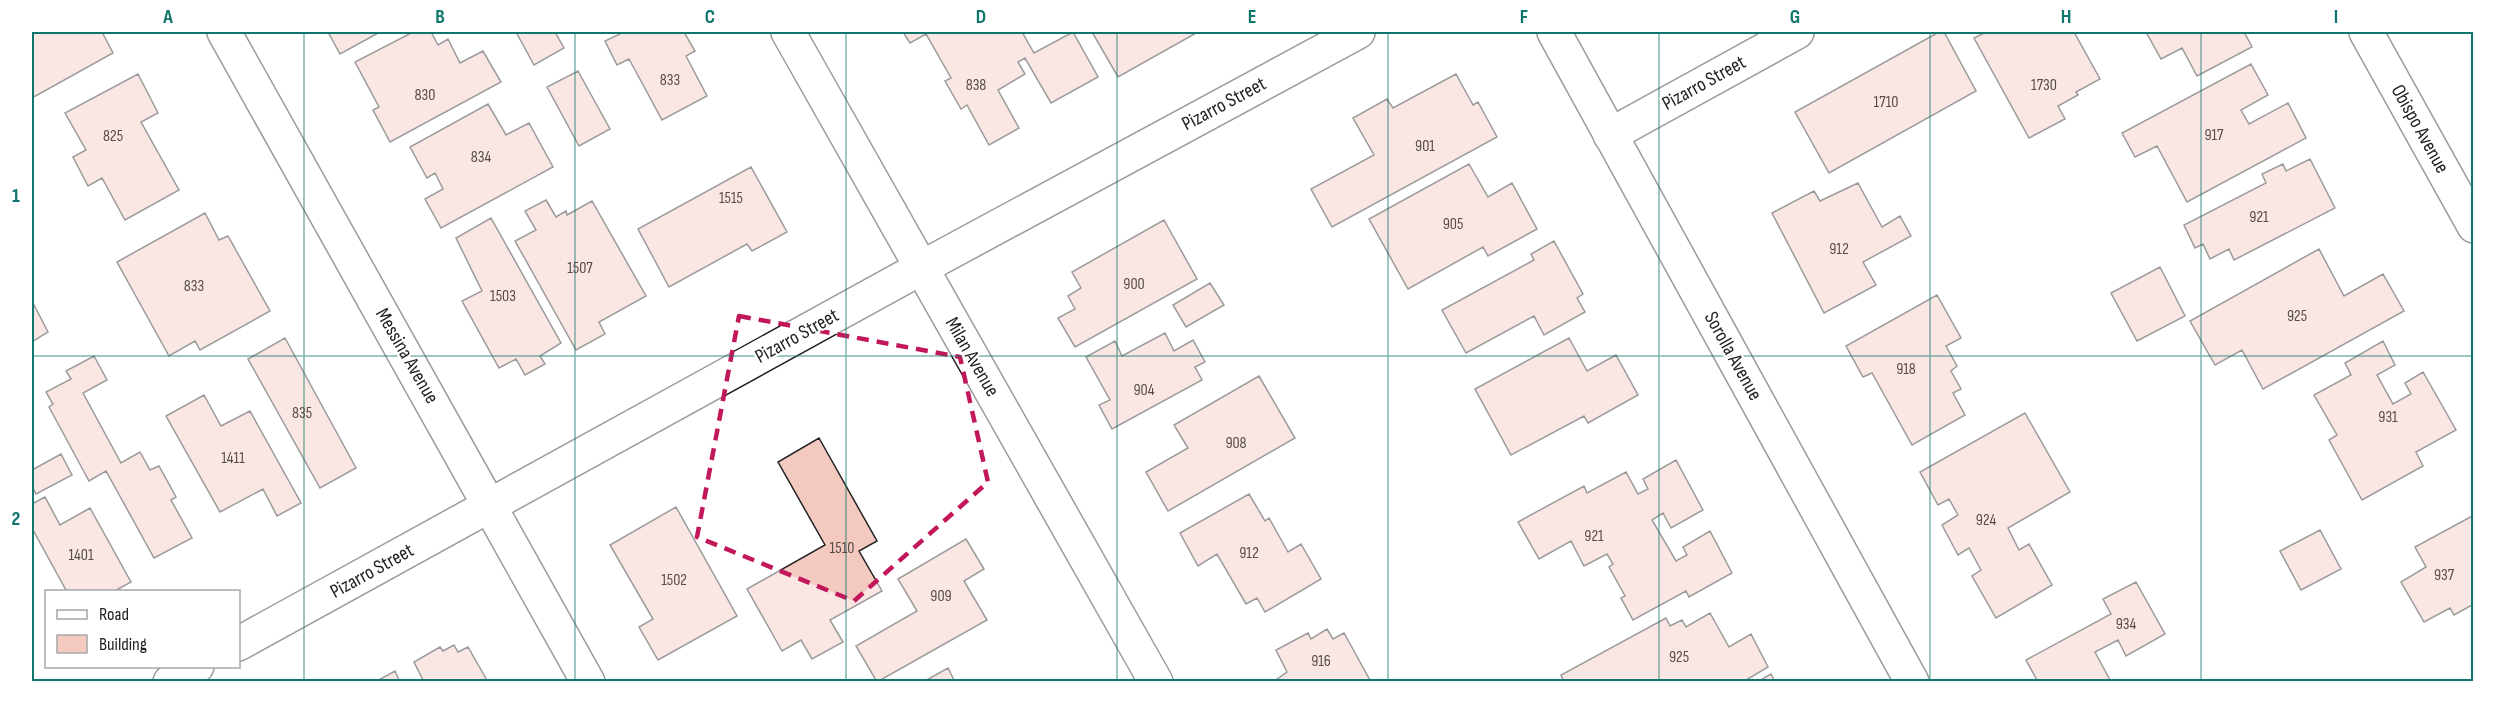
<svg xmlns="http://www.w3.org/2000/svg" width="2505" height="713" font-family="'Sofia Sans Condensed',sans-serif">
<rect width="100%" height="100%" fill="#fff"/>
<!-- building -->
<path fill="#f3c9c0" stroke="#222" stroke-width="1.5" d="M32,32h70l11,21 -81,45z
M328,32h52l-40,22z
M413,32h18l7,13 10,-6 12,24 23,-12 18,31 -111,60 -17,-32 6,-3 -24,-45z
M516,32h39l9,16 -30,17z
M624,32h60l11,19 -9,5 21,40 -45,24 -33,-61 -12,6 -12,-24z
M903,32h119l12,21 39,-21 25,45 -47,26 -26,-45 -7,4 7,12 -27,16 21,38 -30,17 -22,-40 -6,4 -16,-28 6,-3 -25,-44 -16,9z
M1092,32h106l-80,45z
M1939,32h5l32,59 -147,82 -34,-61z
M1986,32h88l26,47 -24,13 2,3 -20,11 7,13 -36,19 -55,-100z
M2146,32h98l8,15 -55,29 -15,-28 -21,11z
M2251,64l17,31 -27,15 8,14 39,-21 18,35 -119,64 -30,-56 -22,11 -13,-24z
M578,71l32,58 -31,17 -32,-59z
M138,74l20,39 -17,9 38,68 -54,30 -23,-42 -14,8 -15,-29 13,-7 -21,-37z
M1456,74l17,31 5,-3 19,35 -165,90 -21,-38 63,-34 -21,-37 34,-19 6,9z
M488,104l18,31 23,-12 24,44 -112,61 -16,-29 18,-10 -8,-16 -8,5 -17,-31z
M2310,159l25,49 -101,52 -5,-11 -19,10 -7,-15 -8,4 -11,-23 82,-42 -4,-9 21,-10 3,7z
M1469,164l19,33 24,-14 25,46 -49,27 -5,-9 -75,42 -39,-70z
M751,167l36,65 -35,19 -5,-7 -78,43 -31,-58z
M1858,183l24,44 18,-11 11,20 -48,26 13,23 -52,28 -52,-100 42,-22 6,10z
M546,200l10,17 10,-6 1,4 25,-14 54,95 -47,26 6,12 -29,16 -61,-109 21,-11 -11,-19z
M205,213l14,27 9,-4 42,75 -70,39 -5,-9 -26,15 -52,-94z
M491,218l70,125 -21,13 5,8 -20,11 -9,-16 -17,9 -37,-67 20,-10 -26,-53z
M1164,220l33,59 -122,68 -17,-29 17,-9 -7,-13 13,-8 -9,-16z
M1554,241l29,53 -6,4 8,14 -41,23 -10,-19 -68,37 -24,-43 92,-50 -3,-6z
M2319,249l25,47 39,-22 21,37 -141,78 -21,-39 -27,15 -25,-44z
M2160,267l25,49 -48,25 -26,-48z
M1210,283l14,22 -38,22 -13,-22z
M1937,295l24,43 -15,8 11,20 -6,5 10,18 -8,4 12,22 -53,30 -40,-72 -9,4 -17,-31z
M32,301l16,31 -16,10z
M1165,333l9,18 19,-11 12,22 -10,5 7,13 -90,49 -13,-24 11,-5 -24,-43 29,-16 7,15z
M285,338l71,130 -36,20 -72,-129z
M1569,338l18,33 29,-16 22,40 -50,28 -4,-7 -73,39 -36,-66z
M2383,341l12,24 -18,10 16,29 18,-10 -6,-11 18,-11 33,58 -40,22 7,14 -61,34 -33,-60 8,-5 -23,-40 37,-20 -6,-12z
M94,356l13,24 -24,13 38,70 19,-11 10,18 9,-4 17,31 -5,3 21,38 -38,20 -48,-87 -17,10 -40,-74 4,-3 -7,-12 25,-13 -5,-8z
M1259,376l36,62 -127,73 -22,-39 42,-24 -14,-23z
M204,395l17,31 29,-15 51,92 -24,13 -14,-27 -43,23 -54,-96z
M2025,413l45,79 -62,36 11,22 10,-6 23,41 -56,33 -24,-42 9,-6 -12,-22 -11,7 -16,-30 16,-10 -9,-16 -11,6 -18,-33z
M819,438l58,103 -18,10 23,40 -52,29 13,22 -31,17 -11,-19 -19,11 -35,-62 78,-44 -47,-83z
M61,454l11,21 -36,19 -4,-8v-16z
M1676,460l27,50 -32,18 -8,-15 -11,7 24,41 11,-6 -4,-8 27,-16 22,42 -43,24 -3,-6 -53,29 -12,-22 4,-2 -16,-29 4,-3 -6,-10 -23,12 -13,-25 -32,18 -21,-37 66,-36 3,7 39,-21 12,22 10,-5 -5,-10z
M1249,494l16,27 4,-3 19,34 13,-8 20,35 -56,33 -8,-14 -11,6 -29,-50 -19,12 -18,-33z
M45,497l15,28 30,-17 41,74 -18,10h-46l-35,-64v-24z
M676,507l61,109 -79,44 -19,-33 14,-8 -43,-74z
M2474,515v89l-20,11 -4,-7 -26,14 -23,-40 25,-15 -11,-20z
M2320,530l21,39 -40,21 -21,-39z
M966,539l18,30 -20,12 23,39 -110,62 -21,-36 61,-35 -19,-32z
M2136,582l29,52 -39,22 -8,-16 -23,12 15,28 -2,2h-70l-12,-22 85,-46 -8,-15z
M1710,613l19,34 22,-13 17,33 -25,15h-179l-3,-7 105,-57 4,8 12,-6 4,7z
M1327,629l6,10 11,-6 27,49h-98l14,-10 -11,-22 32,-17 3,6z
M454,645l4,7 10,-5 20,35h-64l-10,-20 26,-15 3,4z
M948,668l7,14h-32z
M395,671l5,11h-25z
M1771,674l4,8h-18z"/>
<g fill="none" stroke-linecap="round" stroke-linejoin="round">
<!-- minor casing -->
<g stroke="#222" stroke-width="36">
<path id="minor" d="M224,32l364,650
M788,32l368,650
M1554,32l358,650
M2366,32l108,194
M1610,135l187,-103
M238,644l683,-376 437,-236
M170,682l27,-16"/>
</g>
<!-- minor -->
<use href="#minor" stroke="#fff" stroke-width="33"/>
</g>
<!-- marked area -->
<path d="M0 0H2505V713H0ZM739,316l221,41 28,125 -134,119 -157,-64z" fill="#fff" fill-opacity=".55" fill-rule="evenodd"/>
<path fill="none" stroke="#c2185b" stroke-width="4.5" stroke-dasharray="12 8" stroke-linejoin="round" d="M739,316l221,41 28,125 -134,119 -157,-64z"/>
<!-- grid -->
<path fill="none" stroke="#0f766e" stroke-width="1.5" stroke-opacity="0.55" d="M304,32v650M575,32v650M846,32v650M1117,32v650M1388,32v650M1659,32v650M1930,32v650M2201,32v650M32,356h2442"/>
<g text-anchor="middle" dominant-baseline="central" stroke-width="4.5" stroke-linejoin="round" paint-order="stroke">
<!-- number labels -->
<g font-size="16" fill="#564c4a">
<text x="670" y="80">833</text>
<text x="976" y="85">838</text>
<text x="2044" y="85">1730</text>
<text x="425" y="95">830</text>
<text x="1886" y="102">1710</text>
<text x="2214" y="135">917</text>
<text x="113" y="136">825</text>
<text x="1425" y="146">901</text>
<text x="481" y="157">834</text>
<text x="731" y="198">1515</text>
<text x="2259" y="217">921</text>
<text x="1453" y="224">905</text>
<text x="1839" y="249">912</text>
<text x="580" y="268">1507</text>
<text x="1134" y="284">900</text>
<text x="194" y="286">833</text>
<text x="503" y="296">1503</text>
<text x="2297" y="316">925</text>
<text x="1906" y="369">918</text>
<text x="1144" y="390">904</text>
<text x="302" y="413">835</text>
<text x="2388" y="417">931</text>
<text x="1236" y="443">908</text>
<text x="233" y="458">1411</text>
<text x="1986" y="520">924</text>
<text x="1594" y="536">921</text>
<text x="842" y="548">1510</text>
<text x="1249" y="553">912</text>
<text x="81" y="555">1401</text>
<text x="2444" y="575">937</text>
<text x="674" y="580">1502</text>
<text x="941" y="596">909</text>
<text x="2126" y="624">934</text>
<text x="1679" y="657">925</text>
<text x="1321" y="661">916</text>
</g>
<!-- street labels -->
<g font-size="20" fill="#222" stroke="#fff">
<text transform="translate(1704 83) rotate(-29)">Pizarro Street</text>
<text transform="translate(1224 104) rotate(-28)">Pizarro Street</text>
<text transform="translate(2420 129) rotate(61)">Obispo Avenue</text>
<text transform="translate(797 336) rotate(-29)">Pizarro Street</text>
<text transform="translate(407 356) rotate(60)">Messina Avenue</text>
<text transform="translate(1733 356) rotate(61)">Sorolla Avenue</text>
<text transform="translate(972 357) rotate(60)">Milan Avenue</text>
<text transform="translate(372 571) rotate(-29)">Pizarro Street</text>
</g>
</g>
<!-- border -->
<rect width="2505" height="713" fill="none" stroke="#ffffff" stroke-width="66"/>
<!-- legend -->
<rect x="45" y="590" width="195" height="78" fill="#ffffff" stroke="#a7a7a7" stroke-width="1.5"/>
<rect x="57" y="610" width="30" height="9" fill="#ffffff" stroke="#a7a7a7" stroke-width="1.5"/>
<text x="99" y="620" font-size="18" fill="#222222">Road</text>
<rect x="57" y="635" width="30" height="18" fill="#f3c9c0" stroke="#a7a7a7" stroke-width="1.5"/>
<text x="99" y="650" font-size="18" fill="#222222">Building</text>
<rect x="33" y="33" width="2439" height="647" fill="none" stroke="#0f766e" stroke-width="2"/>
<g font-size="20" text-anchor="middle" font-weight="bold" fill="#0f766e">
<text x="168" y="23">A</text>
<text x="440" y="23">B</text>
<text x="710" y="23">C</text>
<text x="981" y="23">D</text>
<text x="1252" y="23">E</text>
<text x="1524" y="23">F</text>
<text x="1795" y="23">G</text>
<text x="2066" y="23">H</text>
<text x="2336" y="23">I</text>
<text x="16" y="202">1</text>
<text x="16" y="525">2</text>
</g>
</svg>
